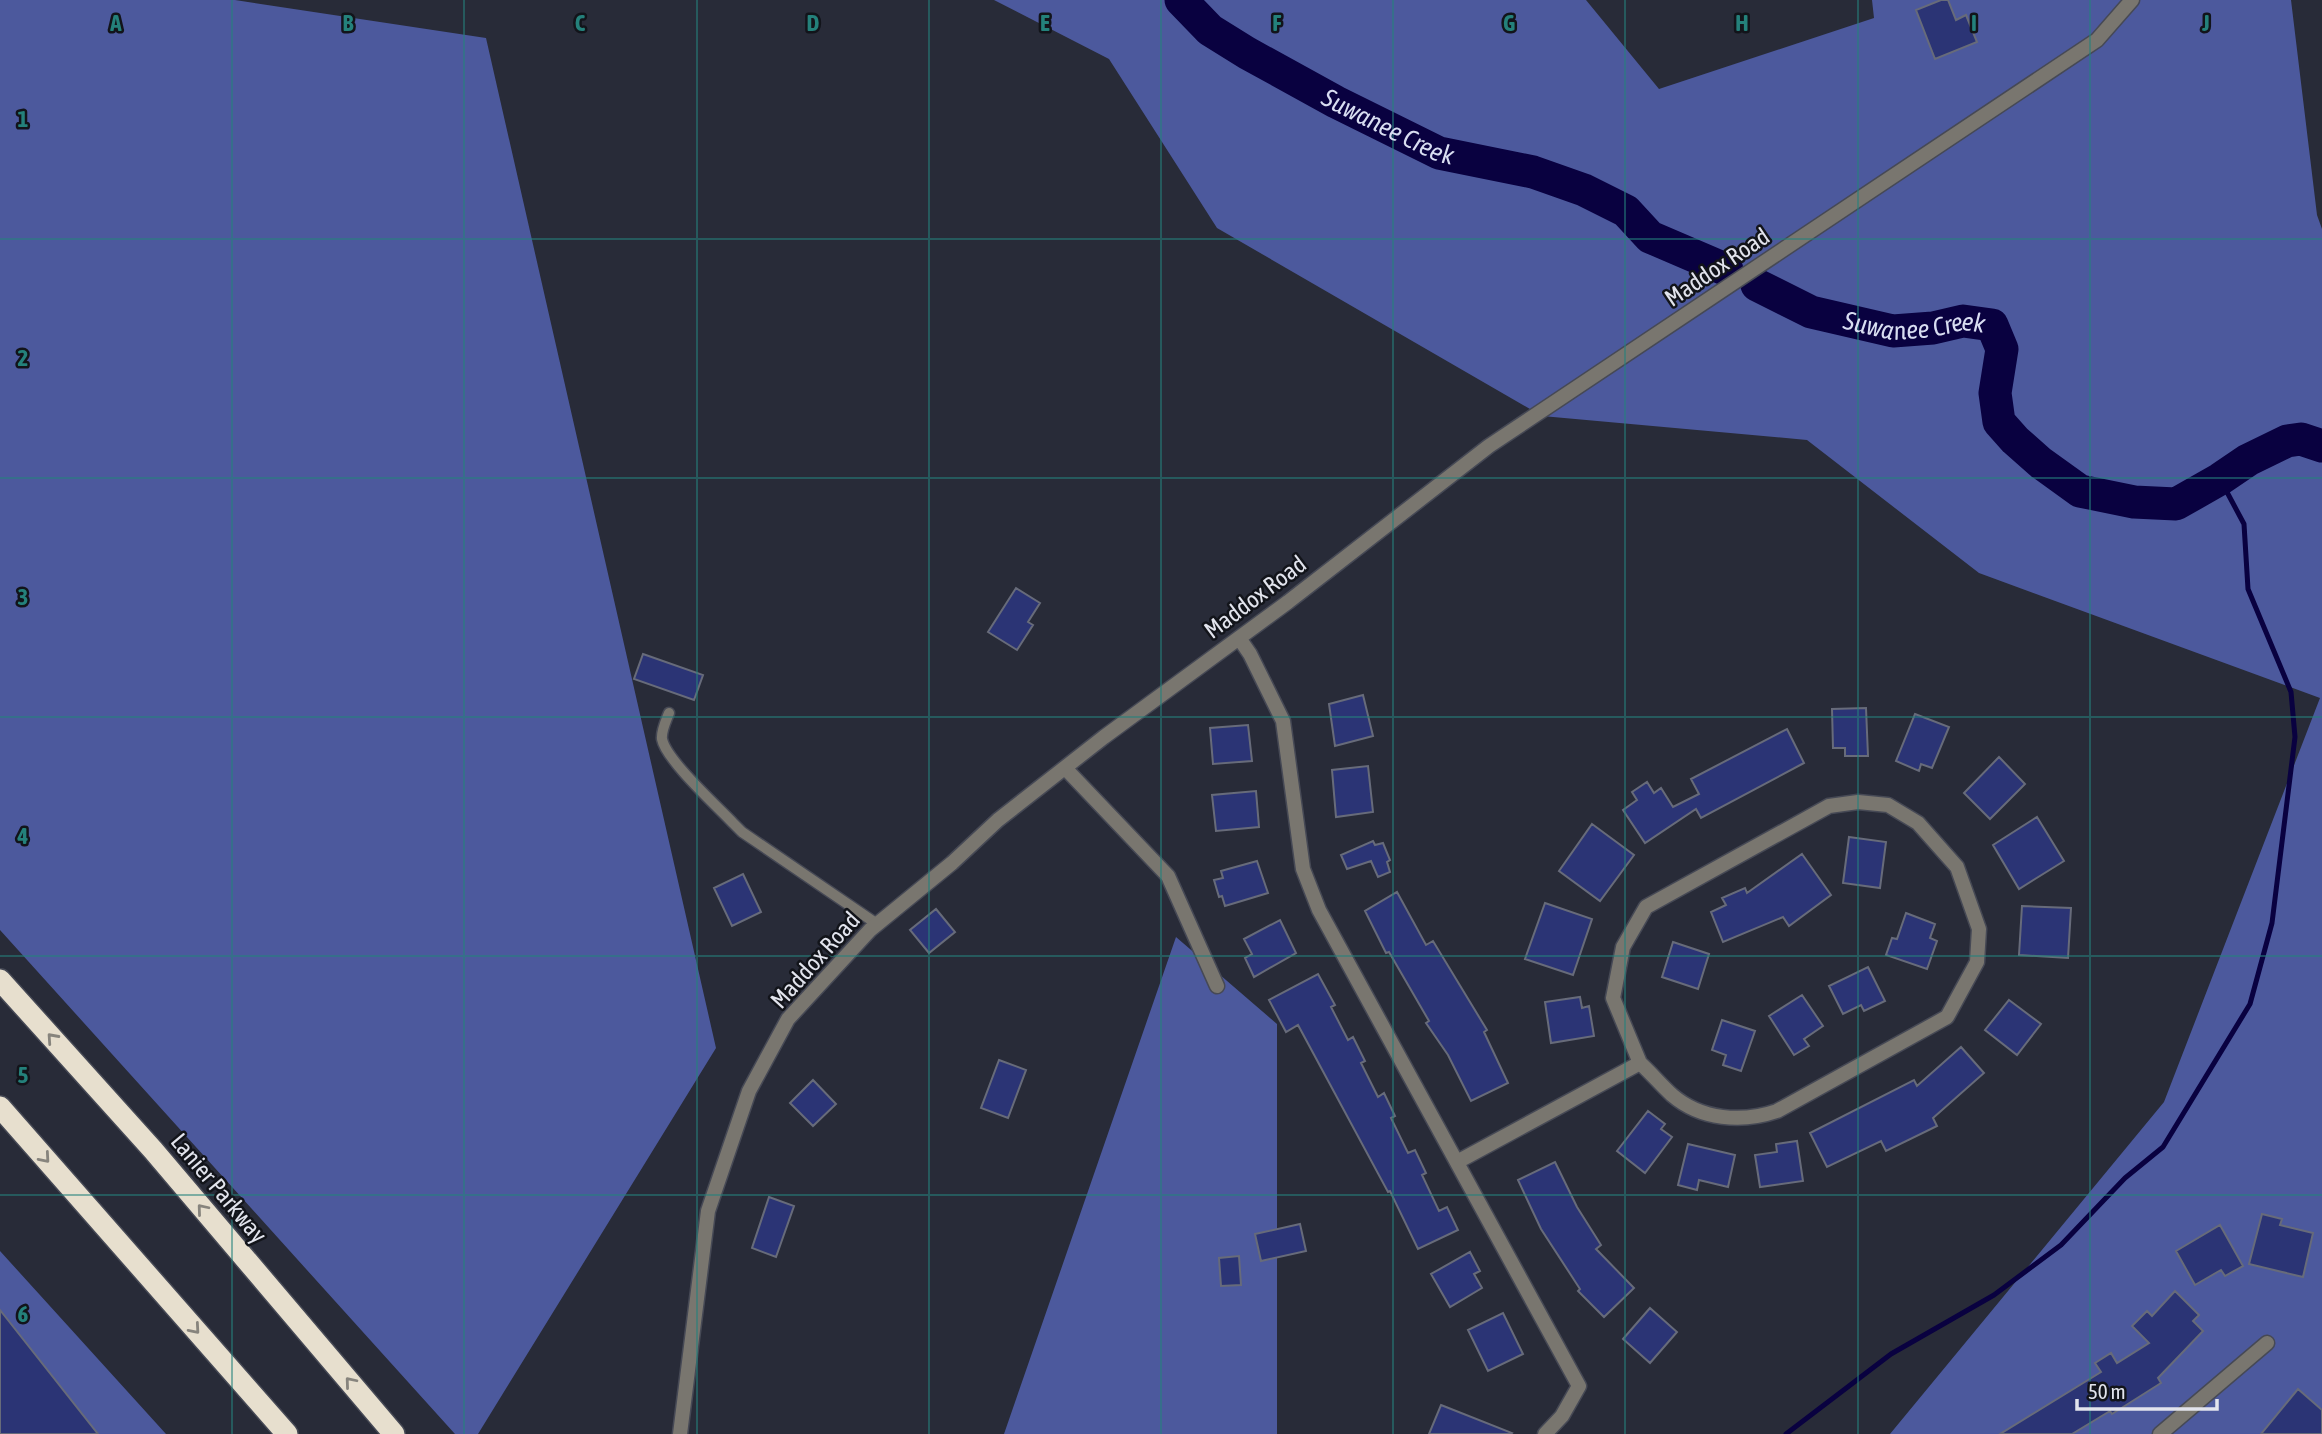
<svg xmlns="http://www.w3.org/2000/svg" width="2322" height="1434" font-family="'Asap Condensed',sans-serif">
<rect width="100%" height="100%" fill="#282b38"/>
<!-- forest -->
<path fill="#4c599d" d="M0,0h235l251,38 230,1010 -238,386h-23l-455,-504z
M994,0h592l73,89 215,-71 -2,-18h419l26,215 5,14v1205h-432l274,-332 156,-404 -341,-125 -172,-133 -265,-24 -325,-188 -108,-169z
M1176,937l101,87v410h-273z
M0,1251l166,183h-166z"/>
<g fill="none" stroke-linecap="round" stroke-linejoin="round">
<!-- stream -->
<path stroke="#090140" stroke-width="5" d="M1786,1434l105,-80 103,-59 67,-50 64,-67 38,-31 87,-143 22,-81 23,-186 -4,-45 -43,-103 -4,-65 -24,-45"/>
<!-- river -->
<g stroke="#090140" stroke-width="33">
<path id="s1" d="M1181,0l29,30 37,23 89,49 103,51 94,19 51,18 42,21 24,26 77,33"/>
<path id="s2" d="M1757,285l54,27 82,19 40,-3 30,-7 29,4 10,24 -7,44 4,29 16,18 26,23 39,28 54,11 42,2 44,-25 28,-19 39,-19 14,-2 21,7"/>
</g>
</g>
<!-- building -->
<path fill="#2b3475" stroke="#676b7a" stroke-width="2" d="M1941,0h7l8,20 10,-5 11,27 -42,17 -19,-49z
M1016,588l24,15 -12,19 5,3 -16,25 -29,-18z
M643,654l60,21 -9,25 -60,-21z
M1363,695l10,41 -38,10 -6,-42z
M1866,708l2,48h-23v-8h-12l-1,-39z
M1915,714l34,13 -17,41 -11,-4 -2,7 -23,-10z
M1248,725l4,36 -39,3 -3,-36z
M1787,729l17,34 -103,55 -5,-9 -51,34 -22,-33 14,-10 -5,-8 15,-10 7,11 7,-5 12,19 26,-13 -8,-15z
M1999,757l26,27 -35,35 -26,-26z
M1368,766l5,46 -37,5 -4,-47z
M1256,791l3,36 -43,4 -4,-36z
M2037,817l27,44 -45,28 -26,-44z
M1592,824l42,31 -34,46 -41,-30z
M1849,837l37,5 -6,46 -37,-5z
M1373,841l2,4 8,-2 7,17 -3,2 3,10 -12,5 -7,-16 -24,8 -6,-14z
M1802,854l29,41 -42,31 -6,-9 -60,25 -12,-30 15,-7 -4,-7 23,-10 2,5z
M1257,861l11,32 -43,13 -3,-10 -3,1 -5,-17 9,-2 -2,-7z
M743,874l18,38 -29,14 -18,-38z
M1397,892l29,53 7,-4 54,89 -3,2 24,51 -37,18 -23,-46 -22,-32 3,-2 -40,-69 -3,1 -21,-42z
M1545,903l47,16 -19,56 -48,-16z
M2022,906l49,2 -3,50 -49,-3z
M936,909l19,23 -26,21 -19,-23z
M1906,913l29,11 -5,14 7,3 -10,28 -41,-14 6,-17 5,1z
M1280,920l16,33 -42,24 -9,-19 7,-4 -8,-15z
M1673,942l36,12 -11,35 -36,-12z
M1868,967l17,34 -21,10 -3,-6 -18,9 -14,-28z
M1318,974l17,31 -4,2 17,33 5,-3 12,24 -4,2 17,34 6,-4 11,23 -4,2 17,35 7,-3 11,23 -4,2 17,36 8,-4 11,23 -40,19 -28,-58 -2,1 -90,-167 -12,7 -17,-32z
M1802,995l21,31 -19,13 5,7 -15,9 -25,-39z
M1580,997l2,11 7,-2 5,30 -43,7 -6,-41z
M2009,1000l32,24 -24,31 -32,-25z
M1722,1020l33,11 -14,40 -18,-6 3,-10 -14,-5z
M1961,1047l23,26 -51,45 4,8 -51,25 -5,-10 -54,26 -17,-34 104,-53 3,6z
M999,1060l27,10 -18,48 -27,-10z
M813,1080l23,24 -23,22 -23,-23z
M1648,1111l17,13 -4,5 11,8 -27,36 -28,-22z
M1797,1141l6,40 -43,6 -5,-32 22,-3 -1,-8z
M1688,1144l47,11 -7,32 -29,-7 -2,10 -19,-5z
M1555,1162l22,45 24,38 -5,4 38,39 -30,29 -26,-26 2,-2 -39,-60 -23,-49z
M769,1197l25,9 -18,51 -24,-9z
M2262,1214l20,5 -2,6 33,8 -10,44 -54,-13z
M1300,1224l6,27 -45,10 -6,-27z
M2220,1225l23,41 -18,10 -4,-6 -26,15 -19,-34z
M1470,1252l10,19 -6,3 8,14 -32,19 -19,-33z
M1239,1256l2,29 -20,1 -2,-28z
M2175,1291l24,24 -6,6 10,10 -45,47 3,5 -49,31 -2,-3 -38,23h-72l101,-62 -6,-9 16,-10 6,10 32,-20 -17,-17 15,-15 5,5z
M1650,1308l27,24 -27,31 -27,-24z
M0,1310l98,124h-98z
M1503,1313l20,41 -35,17 -20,-41z
M2298,1389l24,21v24h-61z
M1441,1405l71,28 -1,1h-82z"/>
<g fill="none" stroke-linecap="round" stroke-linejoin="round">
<!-- service casing -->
<g stroke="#464955" stroke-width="13">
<path id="service" d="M669,713c-3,8 -8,18 -7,26 4,21 55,67 71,84l9,9 135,92"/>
</g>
<!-- minor casing -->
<g stroke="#464955" stroke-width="17">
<path id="minor" d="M1239,638l11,16 33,67 20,148 16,41 260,476 -17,30 -17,18
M1065,768l103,108 49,110
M1457,1162l183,-99c11,10 21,22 32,32 29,25 70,28 105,16l170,-94 30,-55 2,-33 -22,-62 -39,-44 -30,-18 -30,-3 -29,4 -183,101 -23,40 -10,51 27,65
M680,1434l28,-223 41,-120 39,-72 82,-89 82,-67 46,-43 106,-83 184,-135 201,-156 608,-406 35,-40
M2160,1434l107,-91"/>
</g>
<!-- motorway casing -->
<g stroke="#464955" stroke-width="24">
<path id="motorway" d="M0,980l153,170 241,284
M0,1107l287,327"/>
</g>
<!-- service -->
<use href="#service" stroke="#79766f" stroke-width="10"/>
<!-- minor -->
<use href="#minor" stroke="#79766f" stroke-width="14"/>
<!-- motorway -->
<use href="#motorway" stroke="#e7dfce" stroke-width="21"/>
</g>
<!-- one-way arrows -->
<defs><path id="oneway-chevron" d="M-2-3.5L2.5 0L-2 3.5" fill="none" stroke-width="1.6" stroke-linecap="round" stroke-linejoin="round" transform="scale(1.75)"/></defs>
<g stroke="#87847d">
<use href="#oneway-chevron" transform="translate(52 1038) rotate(-132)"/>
<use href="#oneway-chevron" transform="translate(45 1158) rotate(49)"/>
<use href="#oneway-chevron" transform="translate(202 1209) rotate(-130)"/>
<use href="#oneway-chevron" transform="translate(195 1329) rotate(49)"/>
<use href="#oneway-chevron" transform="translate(350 1382) rotate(-130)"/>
</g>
<!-- grid -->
<path fill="none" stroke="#24817b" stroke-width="2" stroke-opacity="0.55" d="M232,0v1434M464,0v1434M697,0v1434M929,0v1434M1161,0v1434M1393,0v1434M1625,0v1434M1858,0v1434M2090,0v1434M0,239h2322M0,478h2322M0,717h2322M0,956h2322M0,1195h2322"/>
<g text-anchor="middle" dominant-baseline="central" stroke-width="5" stroke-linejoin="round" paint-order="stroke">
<!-- street labels -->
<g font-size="24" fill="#e2e4ed" stroke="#12141a">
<text transform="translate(1717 267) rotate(-34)">Maddox Road</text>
<text transform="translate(1255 597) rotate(-37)">Maddox Road</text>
<text transform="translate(815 960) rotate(-48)">Maddox Road</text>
<text transform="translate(219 1188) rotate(50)">Lanier Parkway</text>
</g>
<!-- water labels -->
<g font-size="26" font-style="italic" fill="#d8ddf1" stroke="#12141a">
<text stroke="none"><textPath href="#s1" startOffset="245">Suwanee Creek</textPath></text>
<text stroke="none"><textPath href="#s2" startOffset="166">Suwanee Creek</textPath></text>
</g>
</g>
<g font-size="23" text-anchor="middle" font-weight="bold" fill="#24817b" stroke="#12141a" stroke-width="5" stroke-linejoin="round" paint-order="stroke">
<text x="116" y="31">A</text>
<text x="348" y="31">B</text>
<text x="580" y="31">C</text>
<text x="813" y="31">D</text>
<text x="1045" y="31">E</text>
<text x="1277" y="31">F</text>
<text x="1509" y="31">G</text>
<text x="1742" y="31">H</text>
<text x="1974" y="31">I</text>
<text x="2206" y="31">J</text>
<text x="23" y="127">1</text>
<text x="23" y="366">2</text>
<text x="23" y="605">3</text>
<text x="23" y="844">4</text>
<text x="23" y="1083">5</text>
<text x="23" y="1322">6</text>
</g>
<!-- scale -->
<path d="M2077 1399v10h140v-10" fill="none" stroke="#e2e4ed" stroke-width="3.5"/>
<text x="2088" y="1399" font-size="21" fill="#e2e4ed" stroke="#12141a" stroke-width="5" paint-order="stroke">50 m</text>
</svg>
